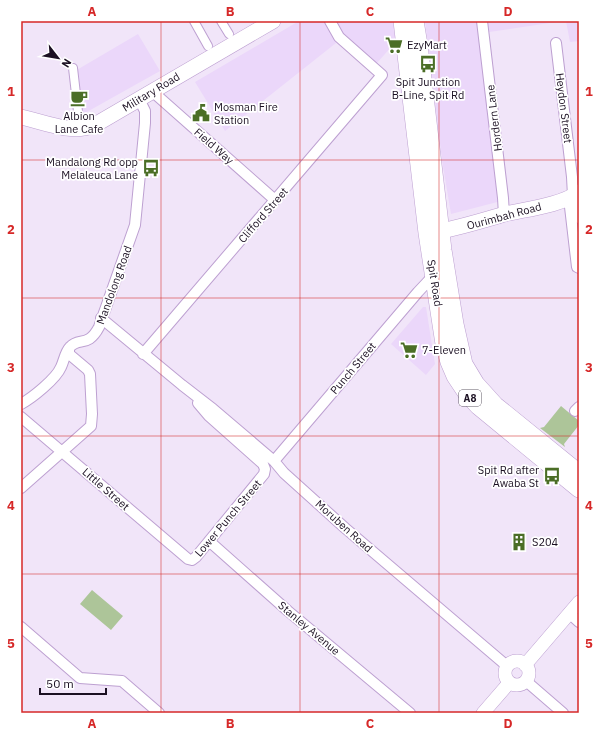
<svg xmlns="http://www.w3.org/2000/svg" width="600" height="734" font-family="'IBM Plex Sans',sans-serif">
<rect width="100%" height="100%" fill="#f1e5f9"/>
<!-- built -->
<path fill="#ebd7fa" d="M299,21h25l12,22 -111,88 -30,-49z
M333,21h60l2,16 -2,8 -17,19 -33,-26z
M425,21h138l-74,11 20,167 -58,15 -9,-54z
M566,21h13v20l-9,1z
M138,34l22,37 -75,42 -4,-1 -6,-41z
M423,307h3l9,57 -9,11 -35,-31z"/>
<!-- green -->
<path fill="#adc599" d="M561,406l18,15v4l-15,19 1,3 -25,-19 4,-1z
M92,590l31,26 -12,14 -31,-26z"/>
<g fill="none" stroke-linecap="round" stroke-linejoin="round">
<!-- pedestrian casing -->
<g stroke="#bda0d1" stroke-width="10">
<path id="pedestrian" d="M194,21l14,25
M221,21l8,13
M73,68l7,61"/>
</g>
<!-- minor casing -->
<g stroke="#bda0d1" stroke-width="12">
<path id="minor" d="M482,21l21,177 1,17
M556,43l16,134 1,19 -3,11 7,60 2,1
M153,92l122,108
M573,196l4,9 2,13
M101,318l81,67 31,24 61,52 10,12 61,55 162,138
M143,354l239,-279 -43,-38 -9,-16
M21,404c11,-6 35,-25 40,-37 3,-6 4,-15 9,-20 9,-10 18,1 29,-20l36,-102 10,-102v-12l-6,-12
M575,411l4,-4
M21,417l167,142 4,1 4,-3 68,-83 1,-5 -2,-5 -54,-48 -11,-13
M274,461l144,-169 15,-16
M21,488l70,-62 1,-12 -2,-40 -2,-4 -19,-16v-5
M209,541l79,70 122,102
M569,613l10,9
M21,627l59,51 42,3 37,32
M526,681l37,32"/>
</g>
<!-- tertiary casing -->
<g stroke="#bda0d1" stroke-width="14">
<path id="tertiary" d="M505 673a12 12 0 1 1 24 0a12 12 0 1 1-24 0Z
M525,665l54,-63
M483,713l26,-30"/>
</g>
<!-- secondary casing -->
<g stroke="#bda0d1" stroke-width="16">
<path id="secondary" d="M21,117c23,5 49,17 72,9l180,-105
M430,233c26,-4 50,-12 75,-19 22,-5 57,-9 74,-22"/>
</g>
<!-- trunk casing -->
<g stroke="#bda0d1" stroke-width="18">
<path id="trunk" d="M402,21l25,212 17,111 5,18 6,14 12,18 11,12 101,83
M415,21l4,24 24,205 12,74 9,40 12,20 19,21 84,68"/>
</g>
<!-- pedestrian -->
<use href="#pedestrian" stroke="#fff" stroke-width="8"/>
<!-- minor -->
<use href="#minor" stroke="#fff" stroke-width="10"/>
<!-- tertiary -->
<use href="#tertiary" stroke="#fff" stroke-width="13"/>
<!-- secondary -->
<use href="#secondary" stroke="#fff" stroke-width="15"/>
<!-- trunk -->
<use href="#trunk" stroke="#fff" stroke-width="17"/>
</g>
<!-- grid -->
<path fill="none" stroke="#d62828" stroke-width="1" stroke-opacity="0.55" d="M161,21v692M300,21v692M439,21v692M21,160h558M21,298h558M21,436h558M21,574h558"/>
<!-- icons -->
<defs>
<g id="supermarket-bare" transform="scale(1.38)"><path d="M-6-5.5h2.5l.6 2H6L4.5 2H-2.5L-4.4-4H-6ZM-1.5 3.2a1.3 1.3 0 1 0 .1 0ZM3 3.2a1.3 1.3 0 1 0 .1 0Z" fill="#4b6e26" stroke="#fff" stroke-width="2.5" paint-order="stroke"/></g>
<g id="bus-bare" transform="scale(1.38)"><path d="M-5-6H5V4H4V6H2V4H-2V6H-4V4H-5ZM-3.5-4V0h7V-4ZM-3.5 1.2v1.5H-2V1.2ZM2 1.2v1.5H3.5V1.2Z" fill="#4b6e26" stroke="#fff" stroke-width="2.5" paint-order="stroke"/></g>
<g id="cafe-bare" transform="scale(1.38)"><path d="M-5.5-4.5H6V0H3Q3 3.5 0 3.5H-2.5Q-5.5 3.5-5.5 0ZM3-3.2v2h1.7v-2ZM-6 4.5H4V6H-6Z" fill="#4b6e26" stroke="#fff" stroke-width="2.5" paint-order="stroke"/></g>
<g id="civic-bare" transform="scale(1.38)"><path d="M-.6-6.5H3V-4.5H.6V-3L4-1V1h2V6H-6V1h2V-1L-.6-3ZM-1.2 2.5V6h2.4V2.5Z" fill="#4b6e26" stroke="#fff" stroke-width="2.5" paint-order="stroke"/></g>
<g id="building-bare" transform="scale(1.38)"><path d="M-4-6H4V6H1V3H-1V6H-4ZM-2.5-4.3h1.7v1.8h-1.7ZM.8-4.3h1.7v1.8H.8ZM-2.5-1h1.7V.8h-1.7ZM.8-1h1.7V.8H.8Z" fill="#4b6e26" stroke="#fff" stroke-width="2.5" paint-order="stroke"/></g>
</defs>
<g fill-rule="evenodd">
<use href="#supermarket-bare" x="394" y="45"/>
<use href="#bus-bare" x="428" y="64"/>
<use href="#cafe-bare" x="79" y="98"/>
<use href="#civic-bare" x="201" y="113"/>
<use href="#bus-bare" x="151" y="168"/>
<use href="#supermarket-bare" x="409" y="350"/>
<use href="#bus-bare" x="552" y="476"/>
<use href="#building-bare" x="519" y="542"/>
</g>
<g text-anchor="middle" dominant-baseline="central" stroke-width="3.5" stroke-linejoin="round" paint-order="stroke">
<!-- shield labels -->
<rect fill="#fff" stroke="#5f5864" stroke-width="1" x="459" y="390" width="22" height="16" rx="3"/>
<g font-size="10" font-weight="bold" fill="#1b1022">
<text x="470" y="398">A8</text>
</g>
<!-- poi labels -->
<g font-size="11" fill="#1b1022" stroke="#fff" text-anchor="start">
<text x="407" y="45">EzyMart</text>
<text x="428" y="82" text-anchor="middle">Spit Junction<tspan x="428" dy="13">B-Line, Spit Rd</tspan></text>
<text x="214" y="107">Mosman Fire<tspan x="214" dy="13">Station</tspan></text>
<text x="79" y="116" text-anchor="middle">Albion<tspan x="79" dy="13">Lane Cafe</tspan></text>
<text x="138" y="162" text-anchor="end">Mandalong Rd opp<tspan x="138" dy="13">Melaleuca Lane</tspan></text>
<text x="422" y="350">7-Eleven</text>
<text x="539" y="470" text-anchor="end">Spit Rd after<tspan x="539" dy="13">Awaba St</tspan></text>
<text x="532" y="542">S204</text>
</g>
<!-- street labels -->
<g font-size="11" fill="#1b1022" stroke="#fff">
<text transform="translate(151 92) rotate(-31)">Military Road</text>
<text transform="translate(564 108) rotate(83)">Heydon Street</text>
<text transform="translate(494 118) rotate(-97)">Hordern Lane</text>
<text transform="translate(214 146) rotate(41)">Field Way</text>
<text transform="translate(263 215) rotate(-49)">Clifford Street</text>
<text transform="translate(504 216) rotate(-15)">Ourimbah Road</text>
<text transform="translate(435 283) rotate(81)">Spit Road</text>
<text transform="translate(114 285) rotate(-70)">Mandolong Road</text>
<text transform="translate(353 368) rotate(-50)">Punch Street</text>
<text transform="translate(106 489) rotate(41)">Little Street</text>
<text transform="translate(228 518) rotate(-50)">Lower Punch Street</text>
<text transform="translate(344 526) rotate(42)">Moruben Road</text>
<text transform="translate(309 628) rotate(40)">Stanley Avenue</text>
</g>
</g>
<!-- border -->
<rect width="600" height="734" fill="none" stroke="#ffffff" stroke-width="44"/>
<!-- north arrow -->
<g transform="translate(58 58) rotate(121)" stroke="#ffffff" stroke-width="3" paint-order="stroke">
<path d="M0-3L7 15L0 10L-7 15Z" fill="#1b1022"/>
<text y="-6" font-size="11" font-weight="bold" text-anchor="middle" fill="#1b1022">N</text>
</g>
<!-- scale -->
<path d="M40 688v6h66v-6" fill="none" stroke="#1b1022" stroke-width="2"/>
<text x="46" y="688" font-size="12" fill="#1b1022" stroke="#ffffff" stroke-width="3" paint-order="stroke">50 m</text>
<rect x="22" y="22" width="556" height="690" fill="none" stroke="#d62828" stroke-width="1.5"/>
<g font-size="13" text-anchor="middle" font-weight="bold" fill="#d62828">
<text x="92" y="16">A</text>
<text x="230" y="16">B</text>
<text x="370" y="16">C</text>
<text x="508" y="16">D</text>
<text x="11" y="96">1</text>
<text x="589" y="96">1</text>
<text x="11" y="234">2</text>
<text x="589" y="234">2</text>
<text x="11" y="372">3</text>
<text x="589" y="372">3</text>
<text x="11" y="510">4</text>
<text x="589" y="510">4</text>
<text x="11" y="648">5</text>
<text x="589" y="648">5</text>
<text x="92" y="728">A</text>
<text x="230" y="728">B</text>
<text x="370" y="728">C</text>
<text x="508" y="728">D</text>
</g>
</svg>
